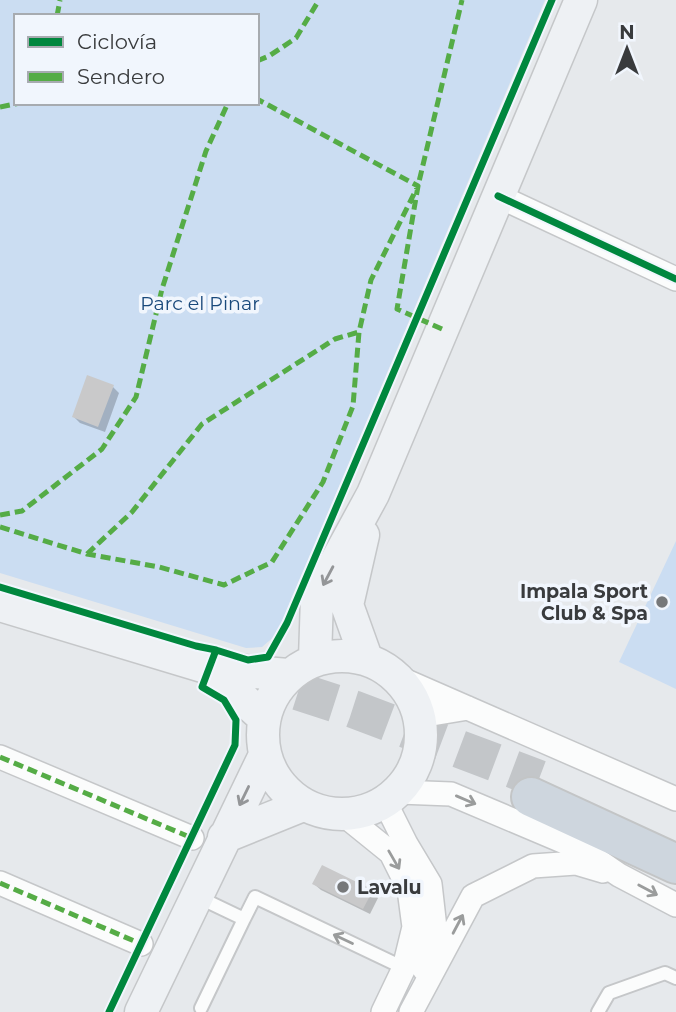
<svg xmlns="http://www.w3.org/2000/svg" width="676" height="1012" font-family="Montserrat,sans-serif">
<rect width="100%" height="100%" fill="#e6e9ec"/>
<!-- green -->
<path fill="#cbddf2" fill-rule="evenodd" d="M0,0h545l-269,635 -14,12 -16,1 -246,-75zM16,16h241v87h-241z
M676,541v148l-57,-27z"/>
<!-- shadow -->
<path fill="#0003" d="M113,387l6,6 -14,39 -25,-9 -6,-6z
M314,884l58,7 6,7 -8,16 -49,-24z"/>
<!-- building -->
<path fill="#c9c9ca" d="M87,375l27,10 -16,42 -26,-10z
M322,865l51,25 -10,19 -51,-25z"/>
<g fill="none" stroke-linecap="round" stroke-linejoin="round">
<!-- highway-tunnel -->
<path stroke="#c3c6c9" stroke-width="38" stroke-dasharray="38 19" stroke-linecap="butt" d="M244,674l109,35 186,70"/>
<!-- lane casing -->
<g stroke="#c5c7c9" stroke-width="16">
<path id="lane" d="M198,897l46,22 11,-22 149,71
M201,1008l43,-89
M598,1012l11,-19 56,-20 11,5"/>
</g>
<!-- street casing -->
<g stroke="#c5c7c9" stroke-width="26">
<path id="street" d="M498,196l178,83
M399,678l277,121
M420,716l48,-8
M0,757l192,81
M399,792l52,2 130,55 38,26 57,30
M385,802l21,42 24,40 5,44 -11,41
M344,815l47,38 18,36 5,38 -10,41 -21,44
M0,883l141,61
M411,1012l62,-116 60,-30 43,-3 27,8"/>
</g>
<!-- secondary casing -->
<g stroke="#c5c7c9" stroke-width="35">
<path id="secondary" d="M363,535l-16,70 19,53
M0,605l209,63 79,7
M263 735a79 79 0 1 1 158 0a79 79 0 1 1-158 0Z
M315,659l2,-62 56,-103 208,-494
M209,668l55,50
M224,837l79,-32
M141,1012l124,-257"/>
</g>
<!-- highway casing -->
<g stroke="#c3c5c6" stroke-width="42">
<path id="highway" d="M531,797l145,67"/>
</g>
<!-- lane -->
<use href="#lane" stroke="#fbfcfc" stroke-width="12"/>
<!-- street -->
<use href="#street" stroke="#fbfcfc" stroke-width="23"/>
<!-- secondary -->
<use href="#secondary" stroke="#eef1f4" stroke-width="32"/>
<!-- highway -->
<use href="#highway" stroke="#ced6de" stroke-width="38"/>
<!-- quiet -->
<path stroke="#55ac46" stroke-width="5" stroke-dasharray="10 5" stroke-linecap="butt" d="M57,16l3,-16
M257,61l12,-5 27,-18 23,-38
M0,107l20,-4
M442,329l-45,-20 21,-123 44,-186
M0,515l22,-4 80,-62 34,-52 26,-108 44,-138 22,-48
M0,527l87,27 72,13 65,18 48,-23 51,-80 30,-76 6,-74 12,-52 47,-94 -161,-87
M87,554l45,-42 70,-88 133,-85 24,-7
M0,757l192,81
M0,883l141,61"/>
<!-- cycleway casing -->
<g stroke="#f1f6fd" stroke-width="11">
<path id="cycleway" d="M498,196l178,83
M0,587l196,59 20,4
M109,1012l126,-267 1,-25 -12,-20 -22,-13 14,-37 32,10 20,-3 19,-34 265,-623"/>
</g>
<!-- cycleway -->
<use href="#cycleway" stroke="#00873e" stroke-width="7"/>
</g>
<!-- one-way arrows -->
<defs><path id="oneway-shaft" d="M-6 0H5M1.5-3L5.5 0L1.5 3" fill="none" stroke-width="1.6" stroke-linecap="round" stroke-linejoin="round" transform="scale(1.75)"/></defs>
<g stroke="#949698">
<use href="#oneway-shaft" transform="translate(328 576) rotate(118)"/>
<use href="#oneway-shaft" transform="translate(244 796) rotate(116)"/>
</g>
<g stroke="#9a9c9c">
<use href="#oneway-shaft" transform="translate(466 800) rotate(23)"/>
<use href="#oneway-shaft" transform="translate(394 860) rotate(60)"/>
<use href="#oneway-shaft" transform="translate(648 890) rotate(28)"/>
<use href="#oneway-shaft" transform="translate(458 924) rotate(-62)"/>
<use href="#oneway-shaft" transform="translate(343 939) rotate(-155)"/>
</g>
<!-- markers -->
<g fill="#76787a" stroke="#f1f6fd" stroke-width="2.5">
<circle cx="662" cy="602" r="7"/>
<circle cx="343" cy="887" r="7"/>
</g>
<g text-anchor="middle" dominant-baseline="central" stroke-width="7" stroke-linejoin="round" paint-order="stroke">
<!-- park labels -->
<g font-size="19" fill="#19497b" stroke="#f1f6fd">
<text x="200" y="303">Parc el Pinar</text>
</g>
<!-- poi labels -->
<g font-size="19" font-weight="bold" fill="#393b3d" stroke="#f1f6fd" text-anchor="end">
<text x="648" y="591">Impala Sport<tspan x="648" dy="22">Club &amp; Spa</tspan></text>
<text x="357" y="887" text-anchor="start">Lavalu</text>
</g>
</g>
<!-- legend -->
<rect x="14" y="14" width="245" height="91" fill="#f1f6fd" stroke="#a7abb0" stroke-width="2"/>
<rect x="28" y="37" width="35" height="10" fill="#00873e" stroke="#a7abb0" stroke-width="2"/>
<text x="77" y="49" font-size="21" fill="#393b3d">Ciclovía</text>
<rect x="28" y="72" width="35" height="10" fill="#55ac46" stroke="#a7abb0" stroke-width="2"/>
<text x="77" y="84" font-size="21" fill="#393b3d">Sendero</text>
<!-- north arrow -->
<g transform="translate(627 49)" stroke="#f1f6fd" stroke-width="5" paint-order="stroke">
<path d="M0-5L12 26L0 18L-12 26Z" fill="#393b3d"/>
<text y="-10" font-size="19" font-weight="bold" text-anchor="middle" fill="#393b3d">N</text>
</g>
</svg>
